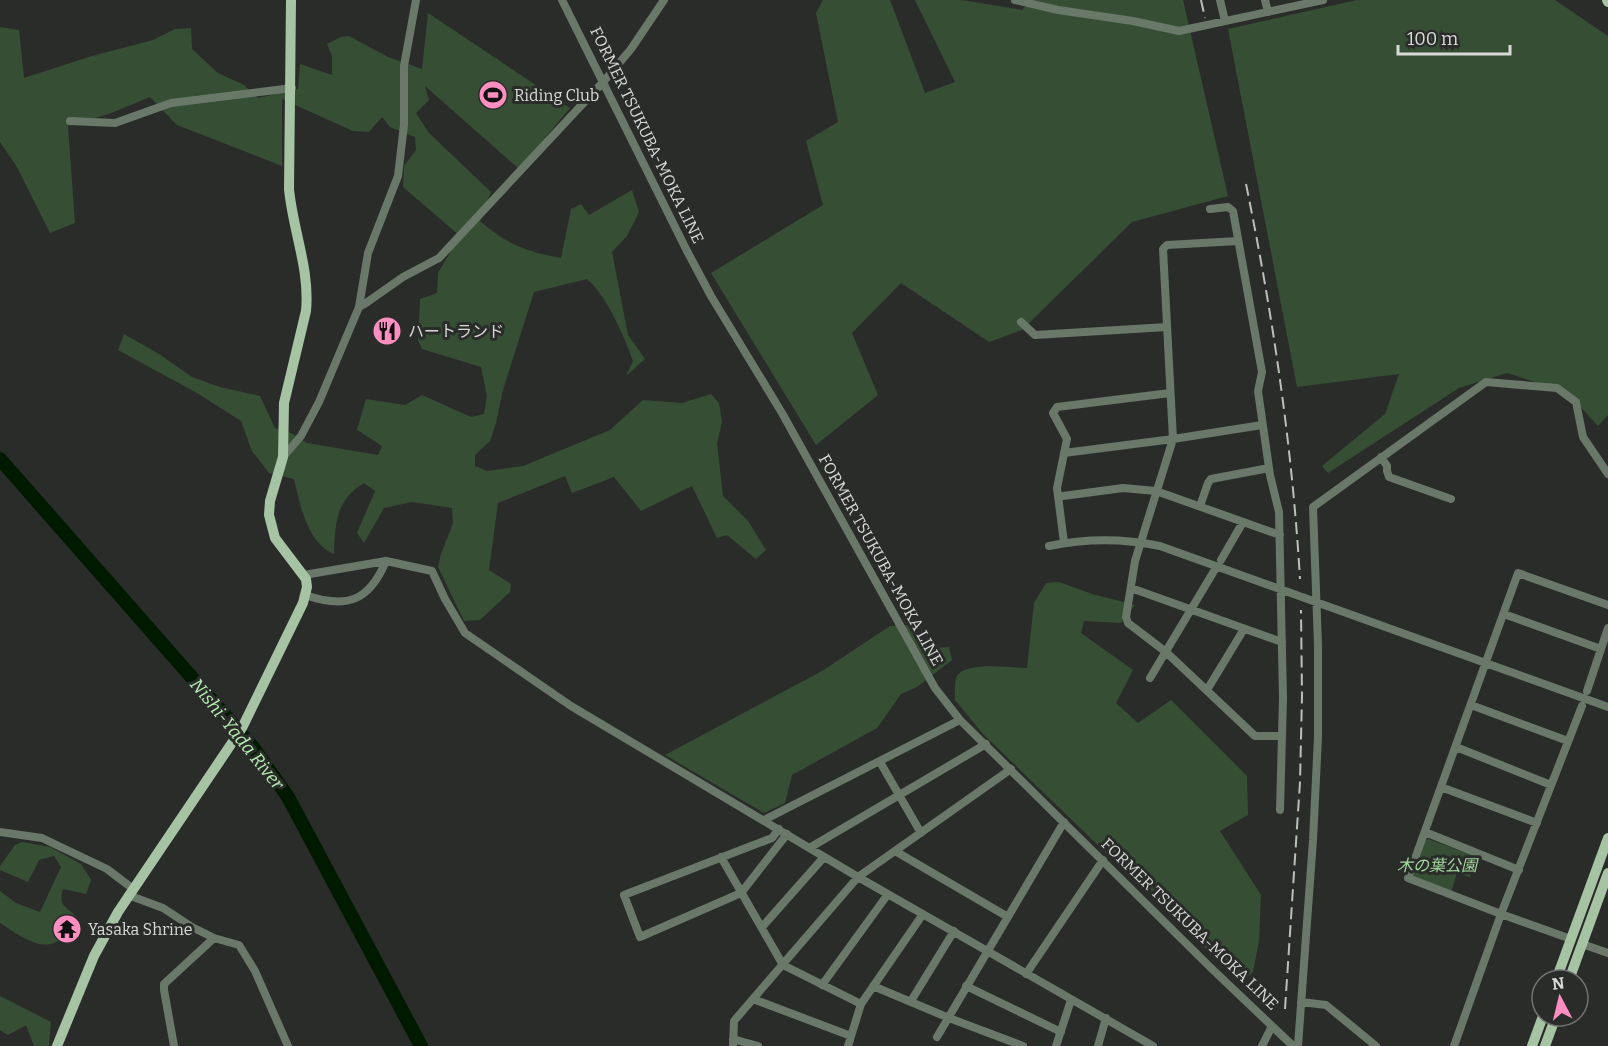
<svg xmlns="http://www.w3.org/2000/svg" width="1608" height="1046" font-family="Bitter,'Noto Sans JP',serif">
<rect width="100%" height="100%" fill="#2a2c2a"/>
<!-- green -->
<path fill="#364f34" d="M823,0h67l35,93 30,-11 -40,-82h47l60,10 9,-10h152l45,196 -96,26 -110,108 -33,12 -88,-59 -49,50 26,62 -62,50 -105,-172 112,-68 -17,-64 32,-19 -22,-109z
M1357,0h198l53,36v379l-10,11 -31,-34 -60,-19 -48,15 -131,85 -6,-7 63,-52 14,-40 -102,13 -69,-358z
M428,13l142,95 -51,61 -94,-83 4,14 -13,13 13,20 62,59 -11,29c28,24 45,30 81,37l10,-49 10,-5 8,11 43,-25 7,22 -12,24 -15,16 16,83 17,24 -19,17 7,-15c-8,-23 -27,-67 -46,-82l-53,13 -31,98 -7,33 -6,18 -15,14v11l12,5 36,-5 87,-36 33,-30 39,3 29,-9 8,9 3,19 -5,21 6,53 25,25 18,29 -10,9 -29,-24 -10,3 -25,-52 -51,25 -27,-34 -42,16 -7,-17 -67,27 -9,67 22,14 -1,8 -30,28 -16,1 -26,-54 3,-13 12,-31 -1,-15 -40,-6 -28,6 -20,35 -7,-10 18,-42 -11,-8c-28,17 -29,40 -30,71 -27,-11 -34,-50 -40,-75l-25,-6 -17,-22 -11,-30 -44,-28 -79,-43 6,-16 35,20 33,23 28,10 40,9 15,32 16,5 16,10 71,12 4,-9 -25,-16 9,-31 39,6 17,-10 49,22 13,-3 3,-18 -6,-29 -59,-18 -4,-9 2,-41 17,-6 1,-20 22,-37 -57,-49 1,-21 12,-16 -1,-13 -25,-10 -8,-10 -13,15 -16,-1 -71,-32v67l-105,-41 -27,-28 -41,17 -41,12 7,97 -25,10 -33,-66 -17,-25v-115l19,3 5,48 68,-22 61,-16 22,-11 16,-1 1,21 26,24 26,12 14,13 40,-9 2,-25 32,11v-19l-5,-12 14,-7 8,-1 39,21 34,12z
M1059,582l33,12 43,11 -14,18 -37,-2 -3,12 52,37 -17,33 22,20 33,-23 76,76 1,39 -28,16 41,64 -2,46 -6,31 -10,9 -46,-40 -214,-207 -28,-34c0,-7 -1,-18 2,-24 10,-15 53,-8 70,-8l7,-65 12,-20z
M910,625l10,23 29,-1 3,13 -35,27 -16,7 -24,34 -85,47 -7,28 -21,10 -99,-58 157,-84 68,-45z
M1428,839l49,18 -7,20 -13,-4 -6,19 -38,-14 -1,-3 12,-34z
M22,842l28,5 31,17 10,16 -5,14 -23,-5c-4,14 0,17 11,25 -3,7 -5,17 -10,22 -19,21 -46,-2 -64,-13v-32l16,12 24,9 21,-45 -7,-11 -15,4 -11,22 -28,-12v-4l15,-21z
M0,996l51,26 -2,24h-15l-8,-21 -18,10 -8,-5z"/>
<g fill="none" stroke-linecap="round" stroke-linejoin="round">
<!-- river -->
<path stroke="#001a00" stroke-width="14" d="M0,459l252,287 36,51 133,249"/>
<!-- minor -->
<path stroke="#697868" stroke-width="8" d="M562,0l125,251 24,45 71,117 153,275 25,32 250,247 83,79
M1015,0l43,10 75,11 46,10 144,-31
M1220,0l5,21
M1265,0l3,12
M70,121l45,2 56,-20 121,-15
M1210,209l18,-2 5,4 29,161 -4,19 12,84 9,37 4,186 -3,112
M1238,241l-71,4 -4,4 10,190 -38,122 -9,56 2,6 38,29 89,84h27
M359,307l7,-4 37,-26 36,-19 165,-177 27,-32 33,-49
M1021,322l14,13 132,-8
M1064,453l109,-14 89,-14
M283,457l18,-21 18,-34 40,-95 9,-54 30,-77 6,-51v-59l12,-66
M1381,457l6,9v5l2,6 62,22
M1063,496l60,-8 33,3 124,44
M1200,506l8,-23 3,-4 58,-11
M1064,543l-7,-55 10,-49 -14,-26 4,-6 113,-14
M1049,546c38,-8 73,-8 111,0l448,161
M1221,560l22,-38
M304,575l82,-14 46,10 13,28 20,34 106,73 287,171 295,169
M1131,588l151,54
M305,595c41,14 64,7 81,-34
M1504,614l97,35
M1150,678l64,-107
M1207,690l37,-61
M1587,691l21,-63
M1471,705l97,36
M1456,747l95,38
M880,762l41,71
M1441,787l96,36
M764,820l196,-100
M779,829l-7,9 -148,57 16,42 101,-44 46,-59
M0,832l42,6 65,31 25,19
M1425,832l94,38
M811,847l175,-103
M895,851l113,66
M721,857l62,108 78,39
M128,895l35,13 29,19 22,11 25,7 16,26 33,75
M762,927l62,-70
M1571,939l-70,-25 81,-208
M1582,944l26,9
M1026,974l77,-114
M822,985l66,-91
M873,986l76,32 74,28
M966,986l95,46
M753,999l98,37
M911,1001l43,-70
M1301,1002l25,3 50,41
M937,1037l127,-215
M733,1039l25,7
M174,1046l-10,-56v-6l50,-46
M733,1046l1,-25 124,-144 153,-108
M848,1046l13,-42 62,-90
M1056,1046l15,-46
M1098,1046l8,-28
M1262,1046l10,-20
M1298,1046l15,-206 5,-103v-92l-5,-138 173,-125 71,6 19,14 7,35 25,37
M1454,1046l47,-132 -93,-36 110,-305 90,32"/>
<!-- major -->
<path stroke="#a6c4a3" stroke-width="10" d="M1607,0l1,2
M1556,980l52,-142
M1569,980l39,-107
M57,1046l37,-90 24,-44 124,-184 61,-125 4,-16 -1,-8 -31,-41 -6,-23 1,-14 13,-44 1,-54 22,-92c4,-42 -13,-80 -17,-122l2,-189
M1532,1046l11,-30
M1545,1046l11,-30"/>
<!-- rail -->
<path stroke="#bcbebc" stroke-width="2" stroke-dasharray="12 6" stroke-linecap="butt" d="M1201,0l4,18
M1246,184c27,132 46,261 54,395
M1285,1009l15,-227 2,-86 -1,-86"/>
</g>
<!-- icons -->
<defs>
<g id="stadium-disc" transform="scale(1.5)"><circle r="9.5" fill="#fd8ec0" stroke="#2a2c2a"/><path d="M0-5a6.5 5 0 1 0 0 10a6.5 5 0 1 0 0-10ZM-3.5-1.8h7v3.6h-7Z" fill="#111"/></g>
<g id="restaurant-disc" transform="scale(1.5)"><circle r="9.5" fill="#fd8ec0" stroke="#2a2c2a"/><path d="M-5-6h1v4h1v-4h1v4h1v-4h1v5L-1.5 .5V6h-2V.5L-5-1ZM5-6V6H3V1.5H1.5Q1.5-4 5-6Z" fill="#111"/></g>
<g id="temple-disc" transform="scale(1.5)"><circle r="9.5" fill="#fd8ec0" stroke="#2a2c2a"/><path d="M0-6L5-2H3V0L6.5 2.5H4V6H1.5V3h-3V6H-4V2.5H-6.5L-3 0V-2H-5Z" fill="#111"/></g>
</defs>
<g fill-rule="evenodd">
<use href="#stadium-disc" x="493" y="95"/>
<use href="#restaurant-disc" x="387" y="331"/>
<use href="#temple-disc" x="67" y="929"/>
</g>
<g text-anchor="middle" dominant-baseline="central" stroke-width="6" stroke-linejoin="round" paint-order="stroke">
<!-- poi labels -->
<g font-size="16" fill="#d8dad8" stroke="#2a2c2a" text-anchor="start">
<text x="514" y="95">Riding Club</text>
<text x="408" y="331">ハートランド</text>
<text x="88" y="929">Yasaka Shrine</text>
</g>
<!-- street labels -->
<g font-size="16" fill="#d8dad8" stroke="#2a2c2a">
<text transform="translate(647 135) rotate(64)">FORMER TSUKUBA-MOKA LINE</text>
<text transform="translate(881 560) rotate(61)">FORMER TSUKUBA-MOKA LINE</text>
<text transform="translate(1190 924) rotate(44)">FORMER TSUKUBA-MOKA LINE</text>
</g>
<!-- park labels -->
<g font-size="16" font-style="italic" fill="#a1d69d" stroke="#2a2c2a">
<text x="1437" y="865">木の葉公園</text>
</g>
<!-- water labels -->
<g font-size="18" font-style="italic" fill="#b7edb2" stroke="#2a2c2a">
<text transform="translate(237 734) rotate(51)">Nishi-Yada River</text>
</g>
</g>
<!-- north arrow -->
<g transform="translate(1560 998) rotate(353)"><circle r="28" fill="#2a2c2a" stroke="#707270" stroke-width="1.5"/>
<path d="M0-4.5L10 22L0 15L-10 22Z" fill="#fd8ec0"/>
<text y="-9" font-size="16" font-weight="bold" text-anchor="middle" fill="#d8dad8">N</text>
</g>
<!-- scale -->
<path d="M1398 45v9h112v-9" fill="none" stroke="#d8dad8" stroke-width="3"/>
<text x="1407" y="45" font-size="18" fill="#d8dad8" stroke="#2a2c2a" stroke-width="4.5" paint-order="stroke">100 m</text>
</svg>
